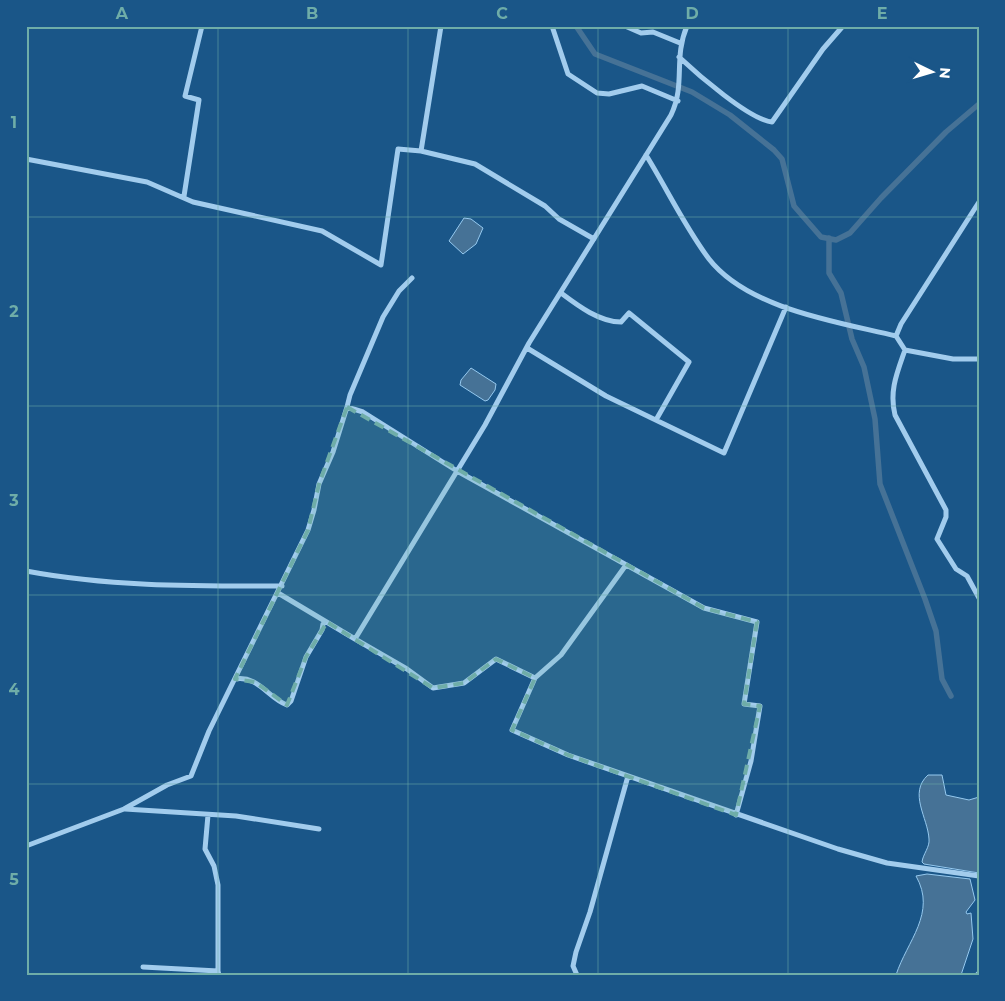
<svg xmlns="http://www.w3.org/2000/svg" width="1005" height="1001" font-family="Montserrat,sans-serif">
<rect width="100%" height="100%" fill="#1a5688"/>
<!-- water -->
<path fill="#467296" stroke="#95c9ef" d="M464,218l7,1 12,9 -7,16 -13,10 -14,-13z
M471,368l25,16 -1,6 -7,10 -3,1 -25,-16 1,-5z
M928,775h14l4,20 23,5 10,-3v76l-55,-9 -2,-2c1,-8 8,-15 7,-23 -1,-21 -21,-46 -1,-64z
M927,874l43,5 5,21 -9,12 1,2 4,-1 2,26 -12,36h-65c11,-34 41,-62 20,-99z"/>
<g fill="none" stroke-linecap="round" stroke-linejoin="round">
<!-- canal -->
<path stroke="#467296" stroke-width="5.5" d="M576,26l19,28 97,38 38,23 44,35 8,9 12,47 27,31 15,3 14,-7 31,-35 65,-66 33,-28
M829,238v35l12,20 11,46 12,28 11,52 5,65 45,115 11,32 6,48 9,17"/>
<!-- street -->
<path stroke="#a2cced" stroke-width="5" d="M552,26l16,48 29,19 12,1 33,-8 36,15
M625,26l16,7 12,-1 27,11
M687,26c-14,33 -1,58 -16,89l-142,228 -44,82 -130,214 52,30 26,19 31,-5 32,-24 39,19 -23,52 56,25 270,94 49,14 92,13
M679,57c18,17 71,63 93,65l51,-73 20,-23
M421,151l54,13 70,42 14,13 35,20
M646,155c21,34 39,72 63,104 39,50 129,63 187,77
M26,159l121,23 46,20 129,29 59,34 17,-116 23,2 20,-125
M184,196l15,-96 -14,-4 17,-70
M979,202l-78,122 -5,12 9,14 48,9h26
M561,293c16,12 38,29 60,29l8,-9 60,49 -33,58
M527,348l79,48 118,57 62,-146
M905,350c-8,23 -16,41 -10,65l51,95v7l-9,22 19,30 11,7 12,22
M347,407l3,-12 33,-78 16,-26 13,-13
M26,571c85,16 170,15 256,15
M278,593l77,46
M535,678l26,-23 65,-90
M235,679c23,-4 33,19 52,26l4,-4 15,-44 16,-27 1,-6 3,-2
M125,809l111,7 83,13
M208,815l-3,34 9,17 4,19v86
M26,846l98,-37 43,-24 24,-9 18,-45 99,-201 6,-20 5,-26 14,-32 14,-45 16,5 94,59 247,137 53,14 -13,82 16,2 -9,55 -15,54
M143,967l75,4 1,4
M577,975l-4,-9 3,-14 14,-40 38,-136
M977,975l2,-2"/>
</g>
<!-- marked area -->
<path fill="#6fada8" fill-opacity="0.2" stroke="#6fada8" stroke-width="4" stroke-dasharray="10 6" stroke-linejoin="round" d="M347,407l357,201 53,14 -13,82 16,2 -24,109 -168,-60 -56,-25 23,-52 -39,-19 -32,24 -31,5 -106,-66 -21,35 -19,48 -32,-23 -20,-3 73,-149 11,-46z"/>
<!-- grid -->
<path fill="none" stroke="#6fada8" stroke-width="1" stroke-opacity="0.55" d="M218,26v949M408,26v949M598,26v949M788,26v949M26,217h953M26,406h953M26,595h953M26,784h953"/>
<!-- border -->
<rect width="1005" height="1001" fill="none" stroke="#1a5688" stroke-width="55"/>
<!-- north arrow -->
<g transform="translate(932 72) rotate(95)" stroke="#1a5688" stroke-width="4" paint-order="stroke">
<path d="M0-4L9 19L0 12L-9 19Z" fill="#ffffff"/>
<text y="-8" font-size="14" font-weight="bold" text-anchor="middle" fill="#ffffff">N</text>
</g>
<rect x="28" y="28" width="950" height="946" fill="none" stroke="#6fada8" stroke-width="2"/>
<g font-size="16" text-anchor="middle" font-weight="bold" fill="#6fada8">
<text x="122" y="19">A</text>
<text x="312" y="19">B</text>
<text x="502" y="19">C</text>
<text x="692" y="19">D</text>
<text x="882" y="19">E</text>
<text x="14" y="128">1</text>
<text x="14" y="317">2</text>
<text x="14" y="506">3</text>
<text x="14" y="695">4</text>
<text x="14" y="885">5</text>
</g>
</svg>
